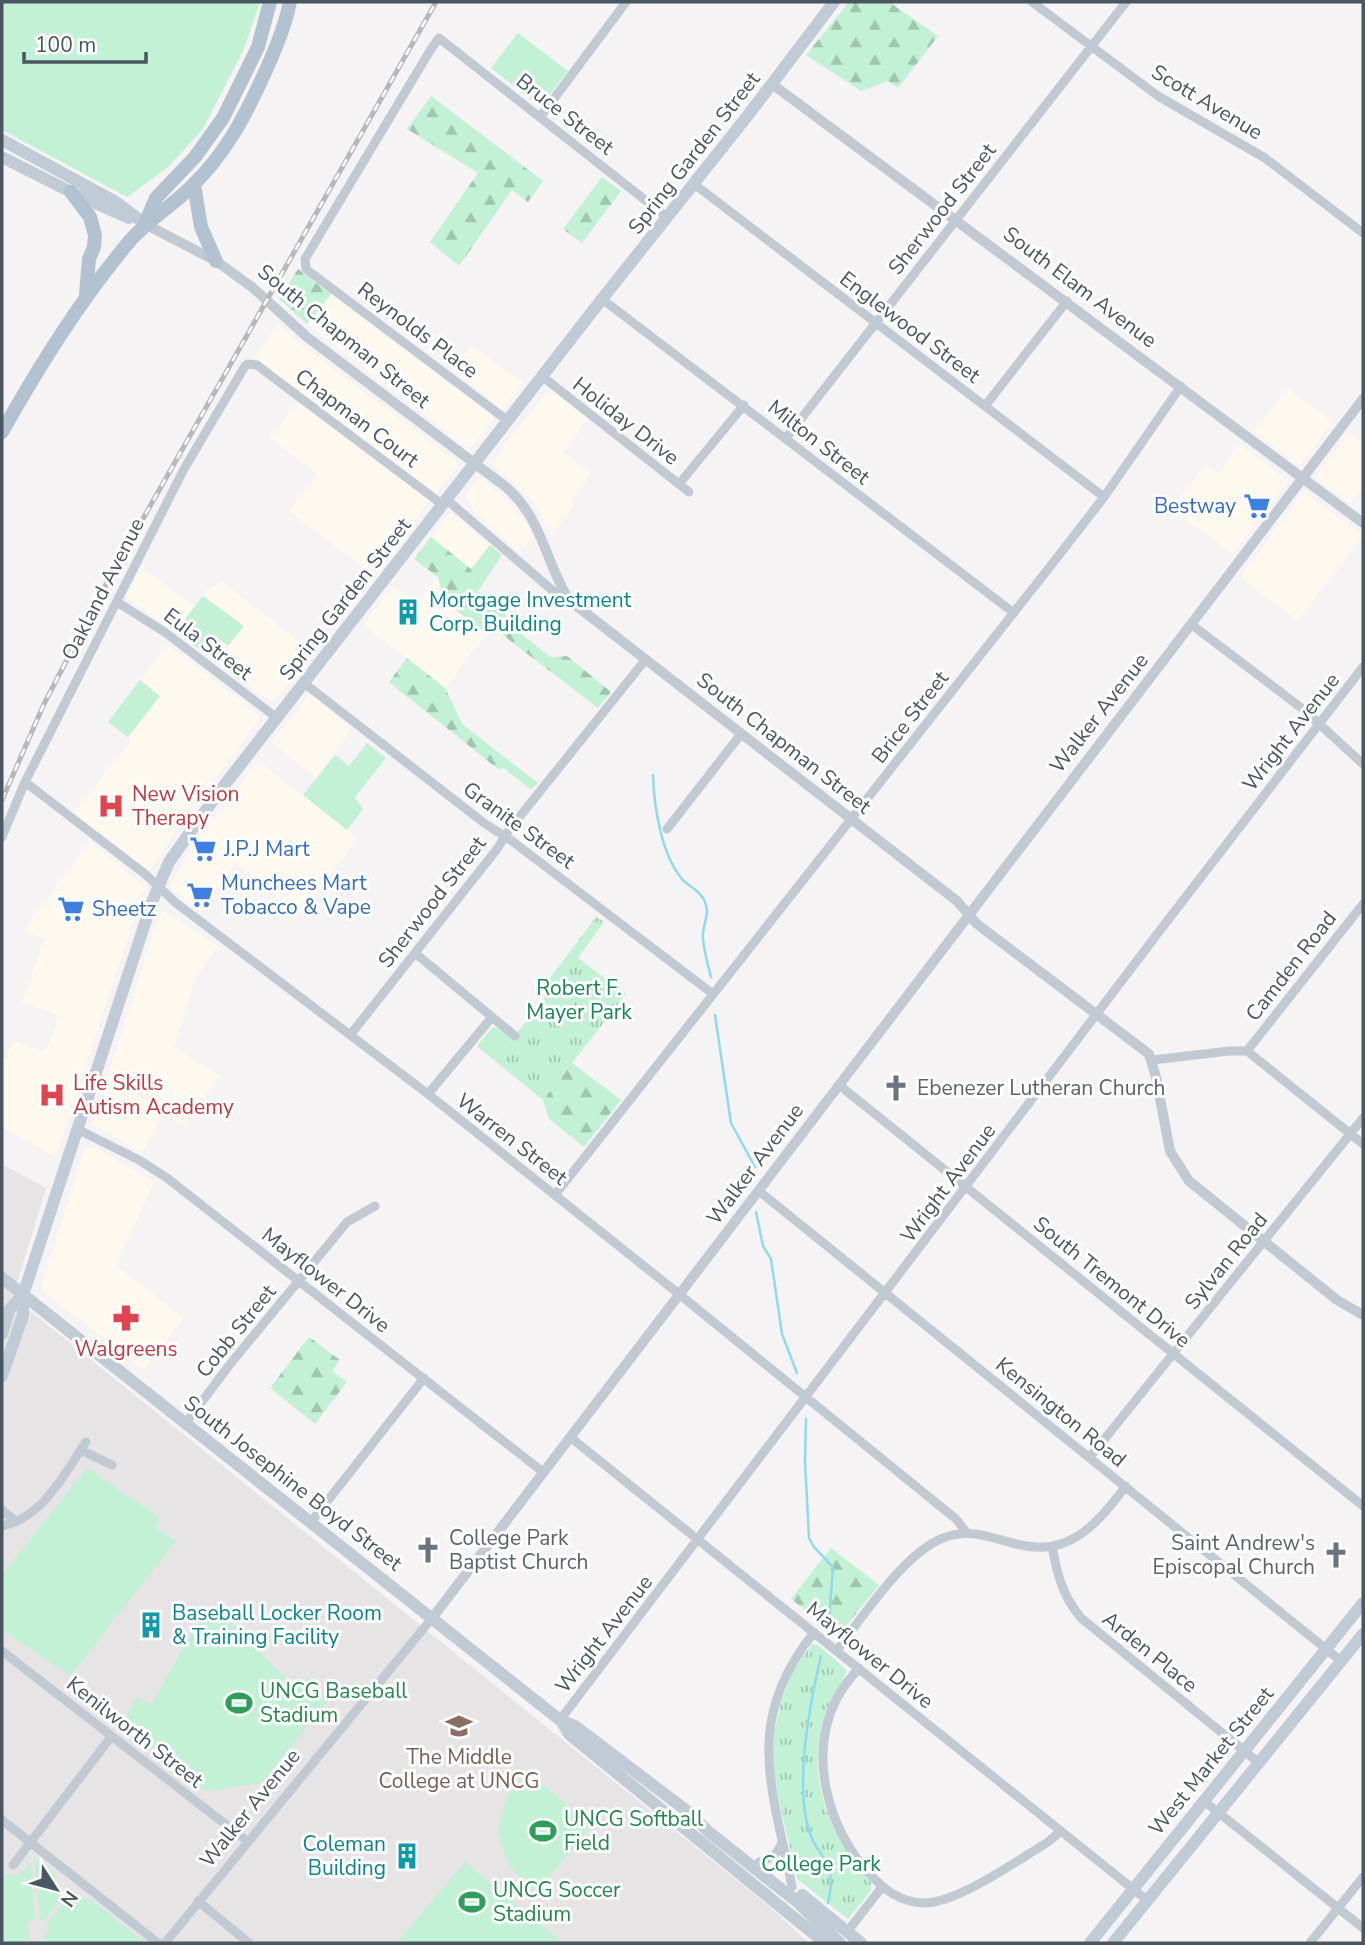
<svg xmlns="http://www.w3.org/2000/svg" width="1365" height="1945" font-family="'Nunito Sans',sans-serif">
<defs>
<pattern id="forest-firs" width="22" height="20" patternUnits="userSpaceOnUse" patternTransform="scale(1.75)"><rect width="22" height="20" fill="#c3f1d5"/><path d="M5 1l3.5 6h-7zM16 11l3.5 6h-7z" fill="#a0c6b0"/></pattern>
<pattern id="park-tufts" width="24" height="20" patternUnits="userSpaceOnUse" patternTransform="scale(1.75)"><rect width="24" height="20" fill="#c3f1d5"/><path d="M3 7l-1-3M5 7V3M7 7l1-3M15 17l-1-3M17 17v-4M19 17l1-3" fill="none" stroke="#a0c6b0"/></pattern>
</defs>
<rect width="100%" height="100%" fill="#f5f3f3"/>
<!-- commercial -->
<path fill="#fdf9ef" d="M331,294l126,92 38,32 -22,28 -7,1 -159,-123z
M278,325l28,23 151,114 1,4 -23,29 -181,-138z
M471,345l52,38 -21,27 -49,-41z
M1287,388l46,34 -33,44 -46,-35z
M551,389l38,29 -26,34 28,22 -20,27 3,4 -23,30 -10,-22 -11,-15 -38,-35 32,-43z
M298,400l132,101 -57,74 -84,-64 28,-37 -47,-36z
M1349,433l14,10v45l-12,16 -36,-26z
M1240,444l48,37 -55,73 -61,-45 34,-45 12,9z
M480,478l28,23 19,22 6,15 -14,14 -44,-40 -9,-13 1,-8z
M1307,494l56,42 -65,85 -58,-44 62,-82z
M452,513l38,32 -19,24 -40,-32 18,-23z
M141,567l53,39 -19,26 -48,-34v-4z
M438,577l3,15 9,12 36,29 -41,55 -82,-63 30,-39 23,17z
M222,582l91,70 -38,48 -5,1 -67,-49 9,-13 8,1 23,-13 -40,-31 5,-7z
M167,644l73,56 18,15 2,5 -75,98 -36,53 -75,-58 57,-73 -3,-3 31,-41 -19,-16z
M311,695l41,33 -36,50 -44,-35 36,-47z
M258,761l100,77 -57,75 -65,-50 -36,48 -30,-23v-3l28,-47z
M90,841l55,46 -89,270 -54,-30v-69l4,1 7,-18 32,10 7,-15 6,-21 -36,-12 22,-64 -21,-8z
M164,911l54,35 -23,33 -21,68 46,29 -35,49 -22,-11 -21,38 -50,-27 67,-210z
M94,1147l60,35 -38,83 68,53 -40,52 -102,-80v-6l42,-134z"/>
<!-- education -->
<path fill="#e6e4e5" d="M2,1164l44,24 -33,109 757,610 39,36h-807z"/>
<!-- grass -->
<path fill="#c3f1d5" d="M2,2h258l-16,47 -41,80 -36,39 -40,29 -125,-67z
M518,33l50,38 -28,36 -49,-39z
M490,545l12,10 -24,36 -7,-22z
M203,596l41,30 -16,20 -8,-6 -8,-1 -9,13 -28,-20z
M140,680l20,16 -32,41 -20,-15z
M367,743l19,15 -31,39 8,12 -16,21 -44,-35 32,-40 14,11z
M496,1027l16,12 -17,22 -18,-15 15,-18z
M87,1468l73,50 -5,9 21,14 -106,135 -68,-47v-54z
M210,1618l14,1 7,4 64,65 13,-11 20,23 -66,83 -57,8 -83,-65 15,-29 14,8 45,-79z
M527,1771l60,51 1,8 -51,61 -20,-17 -10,-12 -9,-30 9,-36z
M34,1858l22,15 -2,11 6,16 -17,21 -3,-1z
M30,1862l5,56 -8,7 3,13 -5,5h-23v-63l4,-6c12,2 19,0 24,-12z
M465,1862l98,81h-166z
M86,1897l5,3 54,43h-102v-5l5,-8 -1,-7 20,-24 9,2z"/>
<!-- forest -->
<path fill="url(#forest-firs)" d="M849,2h40l49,34 -40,52 -10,-7 -27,10 -55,-36z
M431,96l112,85 -15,21 -16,-12 -53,76 -29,-24 48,-69 -71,-44z
M602,177l19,14 -39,52 -19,-14z
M298,269l33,25 -24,30 -28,-25z
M431,537l40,32 7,22 25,21 15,20 33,25 16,-1 44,36 -13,16 -107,-82 -5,7c-22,-17 -42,-27 -48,-56l-24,-18z
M407,658l38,30 17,36 76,59 -7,7 -27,-22 -6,1 -109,-87z
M572,1063l49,37 -37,47 -35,-28 -6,-19z
M309,1337l31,23 -8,11 15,11 -32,42 -45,-36z
M831,1548l48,37 -41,51 -47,-37z"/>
<!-- park -->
<path fill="url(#park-tufts)" d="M596,917l8,5 -26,36 48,36 -83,106 -48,-39 52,-66 -6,-5z
M812,1644l6,1 29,25c-5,15 -17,28 -22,44 -21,66 5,120 47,170l-2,8 -22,27 -51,-40 -24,-105v-36l8,-36 12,-31z"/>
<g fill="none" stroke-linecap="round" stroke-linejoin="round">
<!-- stream -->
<path stroke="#90daee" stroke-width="2.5" d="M653,775c1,31 8,79 29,104 7,8 19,12 23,23 6,14 -4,24 -2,37 1,13 5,25 8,38
M715,1015l16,108 24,44
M756,1212l7,34 8,13 11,75 15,39
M806,1419l-1,43 4,76 5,9 19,20 -4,55
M821,1656c-11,47 -25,120 -14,167 8,37 32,34 21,80"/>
<!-- minor -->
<path stroke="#c1cad2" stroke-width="9" d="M1032,2l126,94 107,62 98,75
M541,116l85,-114
M694,184l410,313
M602,299l412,314
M543,377l146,115
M985,406l82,-105
M508,421l-202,-152 -1,-10 126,-210 8,-11 229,180
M786,438l340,-436
M679,484l65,-79
M447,500l112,96 10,4
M117,602l49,31 111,85
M1192,625l112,85 59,54
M304,683l180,140 28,18 201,153
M25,782l120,92 31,29 252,191 246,196 282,229 11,14
M667,829l74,-95
M2,837l23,-55 159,-313 61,-103 3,-2 9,1 13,10 173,130
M415,953l100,83
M351,1034l146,-185 12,-19 137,-171
M1247,1051l116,-147
M1153,1060l76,-9h18l116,93
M839,1085l524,421
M428,1094l64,-77
M79,1130l60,30 28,18 376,294
M759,1191l582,470
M555,1195l501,-636 48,-62 77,-111
M185,1424l46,-61 116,-141 28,-16
M570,1437l578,464
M81,1450l31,15
M1090,1457l273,-339
M2,1510l14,12
M311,1522l113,-144
M2,1526c41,-8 62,-52 84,-84
M1052,1546c5,28 10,49 29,72l178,145
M837,1650c26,-33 67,-97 106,-112 28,-11 50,1 78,7 50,12 78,-24 105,-59
M2,1651l245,190
M859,1668c-8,9 -16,19 -22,30 -29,56 -10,127 30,173 16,18 33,32 58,32 34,-1 93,-43 123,-61l13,-11
M560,1720l611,-804 192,-249
M1204,1801l159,127
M2,1820l156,123
M759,1862c12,-3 19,-8 23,-20
M13,1865l98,-128
M792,1887c-20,-102 -49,-164 22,-255
M198,1901l51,42
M847,1932l35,-45
M165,1943l268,-326
M1310,1943l53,-66"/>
<!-- tertiary -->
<path stroke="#c1cad2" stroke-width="10" d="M772,84l591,439
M145,224l71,37 36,26 55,50 199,150c36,31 39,74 63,113l388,301 20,23 172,130 7,23 14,74 19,30 148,119 26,15
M433,1617l930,-1218"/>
<!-- secondary -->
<path stroke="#c1cbd6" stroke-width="12" d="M2,140l114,62 29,22
M2,157l75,38 52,23
M2,1278l558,442 15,6 112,85 23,22 85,67 45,43
M2,1334l7,-24 14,-15
M2,1376l21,-61v-20l129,-393 17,-40 47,-66 386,-497 147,-185 85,-112
M561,1720l8,14 256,209
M802,1895l59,48
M1090,1943l273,-340
M1113,1943l250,-309"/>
<!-- primary -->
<path stroke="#b3c2d1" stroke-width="14" d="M194,184l7,43 15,34
M71,192l19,25 5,18 -1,12 -5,12 -3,35
M145,224l11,-26 39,-41 28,-39 35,-71 12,-45
M2,432c38,-67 77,-130 126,-189 18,-22 43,-36 63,-56 33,-32 51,-65 70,-106 12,-26 23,-51 29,-79"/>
<!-- rail casing -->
<g stroke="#b5b8bd" stroke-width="5">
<path id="rail" d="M2,800l42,-96 67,-129 325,-573"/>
</g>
<!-- rail -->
<use href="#rail" stroke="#fff" stroke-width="2.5" stroke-dasharray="8" stroke-linecap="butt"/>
</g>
<!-- icons -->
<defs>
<g id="supermarket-bare" transform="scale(2.1)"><path d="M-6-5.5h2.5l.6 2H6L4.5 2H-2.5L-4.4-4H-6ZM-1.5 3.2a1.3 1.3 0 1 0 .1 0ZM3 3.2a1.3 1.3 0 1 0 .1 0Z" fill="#3f7fe0" stroke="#fff" stroke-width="2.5" paint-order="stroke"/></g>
<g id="building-bare" transform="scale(2.1)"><path d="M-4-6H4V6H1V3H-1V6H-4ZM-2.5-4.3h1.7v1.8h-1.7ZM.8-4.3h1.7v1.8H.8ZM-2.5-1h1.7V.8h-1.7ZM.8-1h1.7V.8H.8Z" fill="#0f9aa8" stroke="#fff" stroke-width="2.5" paint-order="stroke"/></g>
<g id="hospital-bare" transform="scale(2.1)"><path d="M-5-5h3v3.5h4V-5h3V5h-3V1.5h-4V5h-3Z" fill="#e0444e" stroke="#fff" stroke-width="2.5" paint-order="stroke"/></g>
<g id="church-bare" transform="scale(2.1)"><path d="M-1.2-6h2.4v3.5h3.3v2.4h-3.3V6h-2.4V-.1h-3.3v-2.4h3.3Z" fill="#6b7280" stroke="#fff" stroke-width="2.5" paint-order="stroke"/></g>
<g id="pharmacy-bare" transform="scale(2.1)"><path d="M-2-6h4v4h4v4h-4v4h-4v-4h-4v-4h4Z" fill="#e0444e" stroke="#fff" stroke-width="2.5" paint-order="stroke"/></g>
<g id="stadium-bare" transform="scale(2.1)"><path d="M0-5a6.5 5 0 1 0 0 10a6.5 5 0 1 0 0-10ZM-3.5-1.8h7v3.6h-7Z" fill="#2e9e5b" stroke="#fff" stroke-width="2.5" paint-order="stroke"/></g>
<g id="school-bare" transform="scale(2.1)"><path d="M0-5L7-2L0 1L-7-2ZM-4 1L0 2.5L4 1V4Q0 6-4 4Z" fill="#8d6e63" stroke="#fff" stroke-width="2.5" paint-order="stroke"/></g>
</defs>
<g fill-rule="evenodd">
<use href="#supermarket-bare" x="1257" y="506"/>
<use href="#building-bare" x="408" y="612"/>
<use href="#hospital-bare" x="111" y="806"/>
<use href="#supermarket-bare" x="203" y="849"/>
<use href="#supermarket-bare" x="200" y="895"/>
<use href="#supermarket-bare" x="71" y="909"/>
<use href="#church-bare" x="896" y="1088"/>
<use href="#hospital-bare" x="52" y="1095"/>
<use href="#pharmacy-bare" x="126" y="1318"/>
<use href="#church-bare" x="428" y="1550"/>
<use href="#church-bare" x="1336" y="1555"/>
<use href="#building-bare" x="151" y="1625"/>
<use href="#stadium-bare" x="239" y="1703"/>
<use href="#school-bare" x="459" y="1726"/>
<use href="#stadium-bare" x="543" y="1831"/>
<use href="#building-bare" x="407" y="1856"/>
<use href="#stadium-bare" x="472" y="1902"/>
</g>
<g text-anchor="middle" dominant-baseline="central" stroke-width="6" stroke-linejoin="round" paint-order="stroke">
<!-- street labels -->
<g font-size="21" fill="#4a5661" stroke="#fff">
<text transform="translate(1207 102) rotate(31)">Scott Avenue</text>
<text transform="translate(565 114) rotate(38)">Bruce Street</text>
<text transform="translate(694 153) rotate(-52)">Spring Garden Street</text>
<text transform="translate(942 209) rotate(-52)">Sherwood Street</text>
<text transform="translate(1080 287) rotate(37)">South Elam Avenue</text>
<text transform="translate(910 327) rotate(37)">Englewood Street</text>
<text transform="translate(418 330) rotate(37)">Reynolds Place</text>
<text transform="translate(344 336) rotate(39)">South Chapman Street</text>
<text transform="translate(357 418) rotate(37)">Chapman Court</text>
<text transform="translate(626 421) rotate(38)">Holiday Drive</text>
<text transform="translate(819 442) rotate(38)">Milton Street</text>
<text transform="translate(103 589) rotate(-63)">Oakland Avenue</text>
<text transform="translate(345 599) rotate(-52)">Spring Garden Street</text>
<text transform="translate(208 644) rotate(37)">Eula Street</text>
<text transform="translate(1099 713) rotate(-52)">Walker Avenue</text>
<text transform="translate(910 717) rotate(-52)">Brice Street</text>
<text transform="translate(1291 732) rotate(-52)">Wright Avenue</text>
<text transform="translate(784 743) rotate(38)">South Chapman Street</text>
<text transform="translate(519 825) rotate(36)">Granite Street</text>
<text transform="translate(432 902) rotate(-52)">Sherwood Street</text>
<text transform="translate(1291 966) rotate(-52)">Camden Road</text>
<text transform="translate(512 1139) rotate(38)">Warren Street</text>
<text transform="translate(755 1164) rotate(-53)">Walker Avenue</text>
<text transform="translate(948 1183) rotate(-53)">Wright Avenue</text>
<text transform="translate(1226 1261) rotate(-51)">Sylvan Road</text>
<text transform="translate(326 1280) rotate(38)">Mayflower Drive</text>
<text transform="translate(1112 1282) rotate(39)">South Tremont Drive</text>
<text transform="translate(236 1331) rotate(-51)">Cobb Street</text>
<text transform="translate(1061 1412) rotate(39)">Kensington Road</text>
<text transform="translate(293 1483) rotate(38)">South Josephine Boyd Street</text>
<text transform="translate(604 1634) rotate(-52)">Wright Avenue</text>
<text transform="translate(1150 1652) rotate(39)">Arden Place</text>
<text transform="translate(870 1655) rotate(39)">Mayflower Drive</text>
<text transform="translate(135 1732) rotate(38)">Kenilworth Street</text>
<text transform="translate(1211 1761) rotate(-51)">West Market Street</text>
<text transform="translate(250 1808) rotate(-51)">Walker Avenue</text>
</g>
<!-- shop labels -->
<g font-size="21" fill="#366cbe" stroke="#fff" text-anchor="start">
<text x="1236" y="506" text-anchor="end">Bestway</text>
<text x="224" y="849">J.P.J Mart</text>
<text x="221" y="883">Munchees Mart<tspan x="221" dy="24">Tobacco &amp; Vape</tspan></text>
<text x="92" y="909">Sheetz</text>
</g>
<!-- culture labels -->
<g font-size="21" fill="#0d838f" stroke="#fff" text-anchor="start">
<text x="429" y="600">Mortgage Investment<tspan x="429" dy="24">Corp. Building</tspan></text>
<text x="172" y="1613">Baseball Locker Room<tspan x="172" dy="24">&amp; Training Facility</tspan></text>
<text x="386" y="1844" text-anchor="end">Coleman<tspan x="386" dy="24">Building</tspan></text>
</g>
<!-- health labels -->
<g font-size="21" fill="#be3a42" stroke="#fff" text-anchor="start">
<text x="132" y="794">New Vision<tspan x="132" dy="24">Therapy</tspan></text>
<text x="73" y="1083">Life Skills<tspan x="73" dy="24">Autism Academy</tspan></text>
<text x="126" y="1349" text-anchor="middle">Walgreens</text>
</g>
<!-- park labels -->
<g font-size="21" fill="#17864f" stroke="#fff">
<text x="579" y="988">Robert F.<tspan x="579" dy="24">Mayer Park</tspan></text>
<text x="821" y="1864">College Park</text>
</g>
<!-- worship labels -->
<g font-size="21" fill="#5b616d" stroke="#fff" text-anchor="start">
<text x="917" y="1088">Ebenezer Lutheran Church</text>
<text x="449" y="1538">College Park<tspan x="449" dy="24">Baptist Church</tspan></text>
<text x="1315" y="1543" text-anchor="end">Saint Andrew's<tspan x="1315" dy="24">Episcopal Church</tspan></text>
</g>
<!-- leisure labels -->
<g font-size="21" fill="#27864d" stroke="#fff" text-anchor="start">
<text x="260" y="1691">UNCG Baseball<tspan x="260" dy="24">Stadium</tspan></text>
<text x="564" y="1819">UNCG Softball<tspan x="564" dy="24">Field</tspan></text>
<text x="493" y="1890">UNCG Soccer<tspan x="493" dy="24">Stadium</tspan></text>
</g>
<!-- education labels -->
<g font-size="21" fill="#785e54" stroke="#fff">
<text x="459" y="1757">The Middle<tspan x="459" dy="24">College at UNCG</tspan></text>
</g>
</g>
<!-- border -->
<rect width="1365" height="1945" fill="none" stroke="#4a5661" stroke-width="7"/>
<!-- north arrow -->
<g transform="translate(56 1889) rotate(126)" stroke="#ffffff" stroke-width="5" paint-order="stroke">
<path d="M0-5L12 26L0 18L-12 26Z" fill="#4a5661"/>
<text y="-10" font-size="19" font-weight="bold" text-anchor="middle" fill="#4a5661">N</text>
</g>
<!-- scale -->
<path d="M24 52v10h122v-10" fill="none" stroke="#4a5661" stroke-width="3.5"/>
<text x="35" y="52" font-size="21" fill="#4a5661" stroke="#ffffff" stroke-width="5" paint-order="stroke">100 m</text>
</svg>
